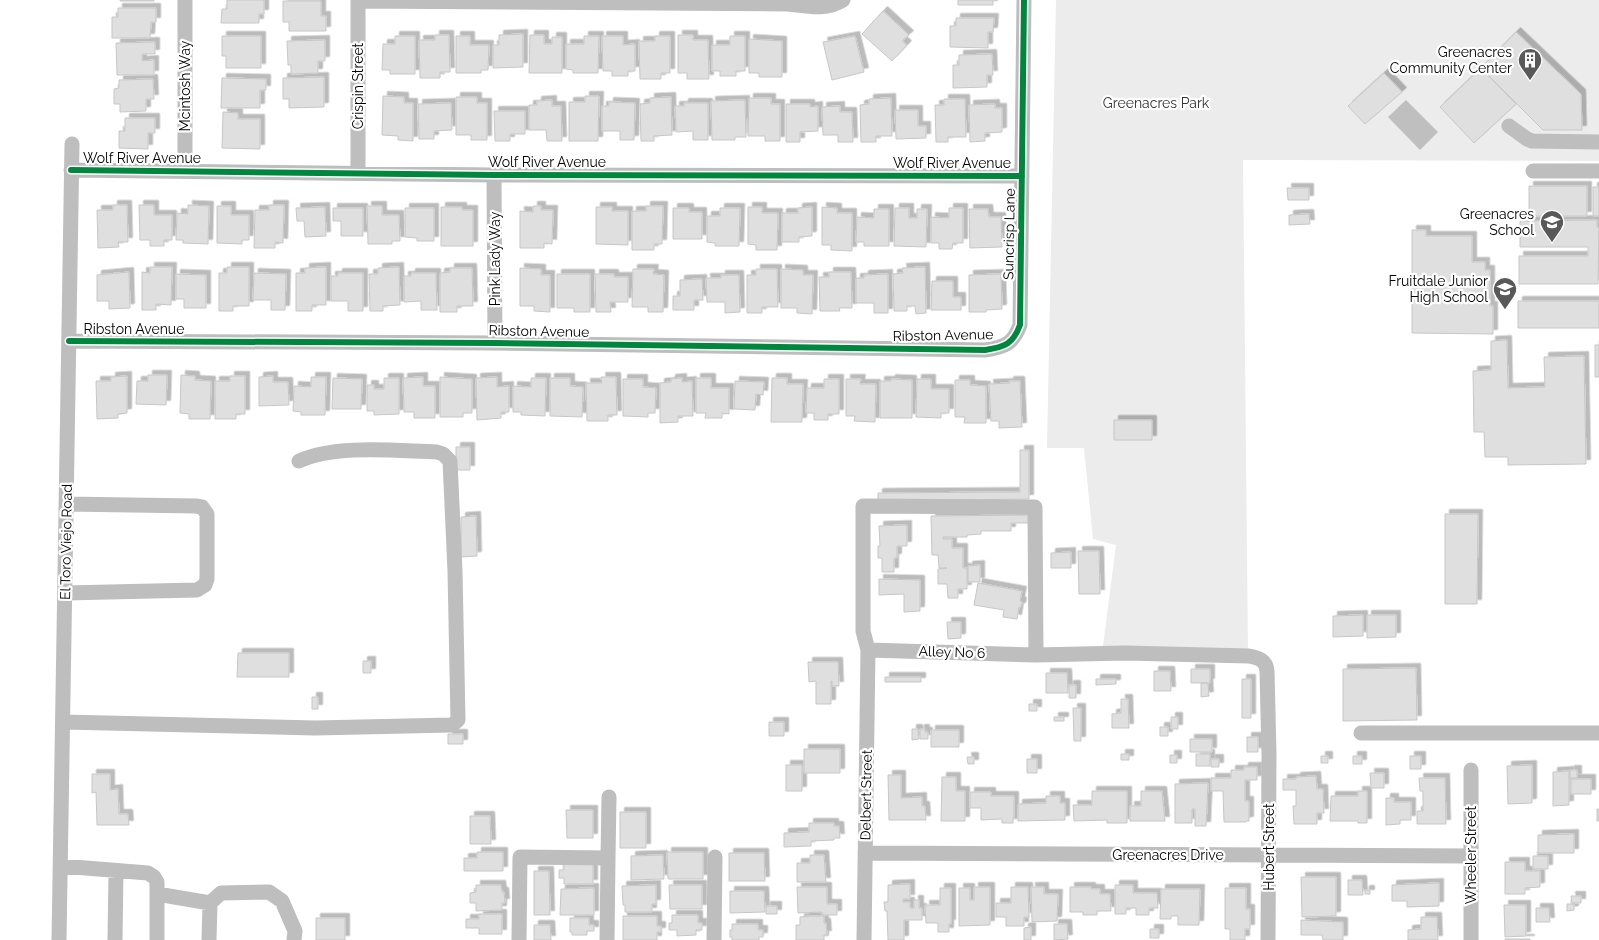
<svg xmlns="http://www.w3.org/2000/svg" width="1599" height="940" font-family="Raleway,sans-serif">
<defs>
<filter id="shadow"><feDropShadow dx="4.5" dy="-4.5" stdDeviation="0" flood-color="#0004"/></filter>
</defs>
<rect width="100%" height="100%" fill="#fff"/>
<!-- green -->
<path fill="#ececec" d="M1056,0h543v161l-356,-1 5,493 -145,-7 13,-101 -23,-6 -9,-91h-37z"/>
<!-- water -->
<path fill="#bfbfbf" d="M1406,100l32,32 -18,18 -32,-33z"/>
<!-- building -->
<path fill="#dfdfdf" stroke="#c7c7c7" filter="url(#shadow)" d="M120,0h34v1h-34z
M227,0h37v14h-5v9h-38l1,-14h5z
M958,0h35v5h-35z
M283,1h38v15h5v15h-37v-9h-6z
M118,8h38v14h-5l-1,16h-38v-21h6z
M883,11l26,24 -7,6 5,4 -15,16 -30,-27z
M956,18h38l-1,14h-5v16l-38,-1v-21h6z
M1516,32l65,62 1,36h-39l-62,-62z
M523,34v33l-30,1v-23h6v-10z
M435,35h14l1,37h-10v6h-20l-1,-38h16z
M530,35h14v9h8v-7h10v36h-33z
M678,35h15v5h15l1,39h-22v-6h-9z
M222,36h39v32h-35v-12h-4z
M395,36h20v38h-25v-4h-8l1,-26h12z
M456,36h14v9h19l-1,25h-7v3h-25z
M584,36h15l-1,37h-25v-3l-7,-1v-25h18z
M602,36h21v9l12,-1v27h-7v5h-16v-5h-9z
M655,36h15v37h-9v6h-21l-1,-38h16z
M730,36h15v35h-9v5h-16v-5h-8v-26h18z
M855,36l9,36 -32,8 -9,-38z
M749,39l33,2v36h-23v-4h-10z
M325,40v21h-7v12l-27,1v-9h-3l-1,-24z
M155,42v12h-13v7l12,-1v15h-37l-1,-32z
M992,54l1,21h-6v12l-34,1v-23h6v-10z
M1481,68l35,36 -42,39 -34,-36z
M1384,73l18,19 -37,32 -17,-18z
M324,77v30l-35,1v-9h-6v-21z
M222,78l44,1v11h-6v18h-39z
M153,79l1,20h-8v12l-26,1v-8h-6v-15l5,-1v-8z
M383,96l21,1v6h9v38l-15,-1v-4l-16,-1z
M585,96h14l-1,45h-29v-39h16z
M456,97h21v6h10v37h-16v-5h-15z
M671,97l1,38 -18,1v5h-13l-1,-37 10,-1v-5z
M749,98h22v6h9v37h-15v-5h-17z
M891,98l1,38h-16v6h-15l-1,-37 9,-1v-5z
M944,99h21l1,38h-18v5h-12l-1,-37h9z
M552,100v6h9l1,35h-15l-1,-11h-17v-25h8v-4z
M745,100l1,37h-11v3h-23l-1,-39z
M609,102l26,1 -1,37h-14v-9h-18v-25h7z
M451,103l1,27 -18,1v8h-15l-1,-35z
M684,103h24v37h-15v-9l-17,1 -1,-26h9z
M786,104h24v3l8,-1v25l-18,1v10h-14z
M995,104v4h7v24l-17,1v8l-15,1 -1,-37z
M840,106v6h12l1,30h-15v-7h-15l-1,-28z
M895,110h23v16h8v12l-30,1z
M494,111h31v23h-15v7h-15z
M223,112l15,1v6h22v30l-38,-1z
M125,118h30v15h-7v16l-29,-1v-17h6z
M1529,186h58v30h-58z
M1593,187h6v29h-6z
M1287,188h22v12h-21z
M113,205h14l1,37h-10l1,5 -21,1 -1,-38h16z
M139,205h15v10h18v25h-8v6h-14v-6h-10z
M188,205l21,1 -1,38 -25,-1v-3h-7l1,-27 11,1z
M269,205h15l-1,38 -8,-1v6h-21l1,-38h14z
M217,206h14v9h18v25h-7v4l-25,-1z
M367,206h15v9h17l1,26h-8v3h-24z
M533,206h8v4h12l-1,34 -8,-1v5h-24v-37l13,1z
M646,206h17l-1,38h-8v6h-22v-39h14z
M325,207l1,29 -21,1 -1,-16h-7l-1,-13z
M441,207h21v3h11v36h-32z
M596,207h16v4h16v34l-32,-1z
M748,207h14v6h16l-1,37h-21v-5l-8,-1z
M812,207v29l-13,1v5h-17v-29h16v-5z
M822,207l15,1v5h15v38l-21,-1v-5h-9z
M333,208h30v28h-22v-15h-8z
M405,208h29v33h-17v-3l-12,-1z
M673,208h16v4h13v27h-29z
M720,208h20l-1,38h-24v-3l-8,-1v-26h13z
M895,208h14v10h8v-9h10l-1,38 -32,-1z
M949,208h14v35h-10l-1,6h-13v-6h-8v-26l18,1z
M874,209h15v37h-25v-4h-8l1,-25 17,1z
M969,209h19l1,8h12l1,30 -32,1z
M1309,214l1,10 -21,1v-10z
M1597,220v7h2l-1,57h-79v-28h69v-9h-68v-26z
M1412,230h14v6h46v26h13v8h5v36h3v28l-81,-1z
M150,267h22l-1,38 -15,-1v6h-14v-38l8,1z
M227,267h22v39h-16v5h-14v-38h8z
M326,267v38h-14v6h-16v-38h9v-5z
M399,267l1,38 -17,1v5h-13l-1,-37h9v-6z
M925,267l1,46 -10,1 -1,-8h-8v5h-13l-1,-37 10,-1 -1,-5z
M450,268h22l1,38h-16v6h-17v-39l10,-1z
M520,268l21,1v6h9v37l-16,-1v-5h-14z
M633,269h21l-1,5 11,1 -1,37h-15v-5h-16z
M756,269h21l1,38h-16v6h-15v-38h9z
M781,269l22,1v5h10l-1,39 -15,-1v-5h-16z
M129,272l1,36 -21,1v-8h-12v-26z
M829,272h22l1,36h-13l1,3h-20l-1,-34h10z
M254,273l32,1 -1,36h-14v-10h-18z
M338,273h25v38h-15v-10h-17v-25h7z
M411,273h25l1,37h-16v-9l-17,1v-26h7z
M176,274l30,1v33h-22v-9h-8z
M557,274h33v38h-16v-4h-17z
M595,274h19v3h14v25h-18l1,10h-15z
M888,274v39h-14v-10h-18v-25h8v-3z
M1001,274l1,35 -16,1v2h-17v-37z
M721,275h18l1,37 -15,1v-11h-18l-1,-24h15z
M702,279l1,21h-9v10h-21v-14h7v-16z
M932,281h21v16h8v13h-30z
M1518,301h81v27h-81z
M1507,340l1,48 37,-1 -1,-30 40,-1 2,108 -78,1v-8h-23l-1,-25h-10l-1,-61 18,-1v-29z
M1595,345h4v32h-4z
M148,375h19l-1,30 -30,-1 1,-23h11z
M181,375l14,1v4l16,1 -1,38h-21v-5l-9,-1z
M127,376v37l-9,1v4l-21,1 -1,-38h15v-4z
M230,376h15v38h-9v5h-21v-38h15z
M273,376v6h15l1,23 -30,1v-29z
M311,377h15l-1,38h-24v-3l-8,-1 1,-25 17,1z
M423,377v9h12v32h-21v-6h-10l-1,-34z
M440,377l32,2v34h-9v4h-23z
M497,377v10l12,-1v26h-8v6l-24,2 -1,-42z
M601,377h15l1,38h-9v6h-21l-1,-38h16z
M333,378l29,1 -1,30h-29z
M384,378h15v36l-25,1v-4h-7v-26h7v4h10z
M531,378h15l-1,38 -24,-1v-3h-8v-26l18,1z
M550,378h20v8l13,1 -1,30 -32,-1z
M682,378v4l10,-1 1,35h-15v6l-18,1v-40l11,-1v-3z
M696,378h15v10h18v26l-7,-1v5h-17l1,-5h-10z
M772,378h15v6h16l-1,38h-31z
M623,379h20v8l13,1 -1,25h-7v4l-25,-1z
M824,379h15v35h-11v6h-14v-7h-8l1,-25h17z
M846,379h15l-1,5h16l-1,38 -21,-1 1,-5h-9z
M891,379l21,1v38h-32v-37h11z
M917,379h14v10h18v24h-8v5l-25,-1z
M955,380h15v5l16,1v37h-22l1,-6h-10z
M735,381l29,1 -1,13 -7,-1 -1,16 -21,-1z
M1009,381h11l2,46 -23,1v-7h-8l-2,-37 21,-1z
M1114,420h38v20h-38z
M456,447h14v23h-14z
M1020,450h9v49l-151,2v-8l142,-1z
M1445,514h33l-1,90h-32z
M1029,515v8h-18v8h-30v3l-14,1v2h-24v2h9v9h11v20h4v21h-9v9h-10l-1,-14h-9v-15l9,-1h-8l-1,-13h-6l-1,-39z
M476,516l1,40 -16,1v-40z
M907,525v21h-10v12h-3v14h-12v-14h-4v-12h2l-1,-20z
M1078,551h21l1,43h-21z
M1071,552v16h-20v-15z
M980,565v17h-12v-16z
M879,579l41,1v31l-16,1v-18l-25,1z
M978,583l44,8 -2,10 2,1 -1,5h-2l-2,12 -14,-2 1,-7 -30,-5z
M1363,615v21l-30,1v-21z
M1367,615h29v22l-29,1z
M947,622h14v16l-13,1z
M238,653h51v24h-52z
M363,661h8v12h-8z
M808,662h30l1,24h-7v-5h-1v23h-15v-23l-7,1z
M1416,668l1,52 -74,1v-52z
M1191,669h19v14h-19z
M1154,671h16l1,20h-17z
M1046,673h21l1,20h-22z
M885,677h36v5h-36z
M1096,679h20v5l-20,1z
M1242,679h9v39h-9z
M1201,683h7l1,13 -8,1z
M1069,685h7v13h-7z
M312,697h6v12h-6z
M1121,699h7l1,29h-17v-14l9,-1z
M1029,704h8v7h-8z
M1073,708h8v33h-7z
M1054,717h10v4h-10z
M1171,717h7v12h-7z
M769,722h15v14h-15z
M1160,727h8v9h-8z
M912,729h6l1,10 -7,1z
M920,729h5v3h3v7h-8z
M931,730h28v17h-28z
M448,734h15v10h-15z
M1247,737h11v15h-11z
M1190,739h22v13h-22z
M804,749h36v24h-36z
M1121,754h8v6h-8z
M1196,754h14v12h-14z
M1170,755h7v8h-7z
M1321,756h7v7h-7z
M1353,756h9v8h-9z
M1410,756h11v13h-11z
M967,757h7v7h-6z
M1027,759h10v14h-10z
M1211,759h8v8h-8z
M786,765h16v26h-16z
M1532,765v38l-24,1 -1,-38z
M1244,767h13v13h-12v21h4v20h-3v1h-22l-1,-31h-12v-13h20v-8h13z
M1570,770h7v8h-7z
M1569,771v34l-16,1v-34z
M1370,773h14v15h-13z
M92,774h18v16l8,-1 1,25h9l1,11h-32l-1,-33 -4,1z
M888,775h13v23l21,-1v9h3l1,14h-37z
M1316,776l1,13h6l1,24h-7v11h-23l-1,-18h3v-16h-13v-11h13v-2z
M942,777h14v14h9v30h-24z
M1419,778h26l1,46h-29v-13h6v-20h-3z
M1571,779h20v15h-20z
M1208,783l-2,43h-11v-17h-3v14h-17v-39z
M1092,791h35v32h-20v-3l-33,1 -1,-16h19z
M1141,791h21l3,30h-35v-15h11z
M1358,791h9v32h-9v-2h-28l1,-25h27z
M970,792h21v4h23v23h-1v4h-11v-4l-21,1v-12h-11z
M1046,796h14v7h5v17l-47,1v-17l28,-1z
M1386,798h8v4h17v18h-11v4l-14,1z
M1597,809h2v12h-2z
M566,810h27v28h-26z
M620,812h26v36h-26z
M470,816h20l1,28h-21z
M809,823h25v3h5l1,12h-6v2l-23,1v5l-27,1v-14l25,-1z
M1574,834v19h-36v-18z
M477,852h26v19h-39v-13h13z
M667,852h36v27h-35z
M729,853h35l1,28h-36z
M663,855l1,24 -33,1v-24z
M810,855h14l2,27h-29v-19h13z
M1533,856h15v13h-15z
M1505,862h20v9h15v16l-15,1v6h-20z
M564,864h29v20h-29v-6h-5v-8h5z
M534,871h15l1,44h-16z
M1301,877h35v39l-34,1z
M1348,880h14l1,15h-15z
M1439,883v23l-32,1v-6h-15v-16z
M910,884v15h-7v3h7v6h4v-8h5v8h3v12h-18v20h-16l-1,-29h-2l-1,-9h4v-17z
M476,885h25l1,7h2l1,11h-3v7l-26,1v-8h-6v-10l6,-1z
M656,885v19h-4v8h-27v-7h-2l-1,-19z
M669,885h33v24h-32z
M1115,885h18v8h24l1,15h-9v7h-13v-7h-10v6h-11z
M797,887h30v17h10v11h-15v-3l-24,1z
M974,887h16v38l-31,1v-38h11v12h4z
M1011,887h17l1,30h-5v9h-18v-9h-10v-14h15z
M1031,887h13v7h14l-1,27 -25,1z
M1070,887h21v2h9v5h10l1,17h-14v4h-14v-3h-13z
M594,888v27h-34l1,-26z
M940,888h11v36h-2v8h-11v-9h-12l-1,-18h15z
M1225,888h21v21h4v20h-5v11h-15v-11h-5z
M1161,889h39l-1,36h-21v-9h-7v3h-11z
M1365,890h5v4h-5z
M730,891h34l1,21 -35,1z
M1571,896h10v7h-9z
M1567,904h7v6l-7,1z
M1504,905h22v31l-21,1z
M766,906h11v8h-11z
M1536,908h13l1,14h-14z
M479,914h23v20h-23v-6h-13v-9h13z
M672,915h26v8h4v7h-6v5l-19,1v-6h-8v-7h3z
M623,916h34v10h4v6h-4v8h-34z
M810,916h14v7h2l1,12h-3v5h-28v-15h4v-8z
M1421,917h16l1,23h-30v-10l13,-1z
M316,918h29v22h-29z
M570,918h19v7h5v6h-7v4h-15v-3h-2z
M1301,920l42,2v18h-20l-1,-5h-21z
M732,924h26v6h5v7h-4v3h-27v-3h-2v-7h2z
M1054,924h13l1,15 -14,1z
M534,925h16l1,15h-17z
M1031,927v13h-7v-12z
M1150,929h9v9h-9z
M1505,939h25v1h-25z"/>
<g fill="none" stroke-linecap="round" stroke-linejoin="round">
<!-- minor -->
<path stroke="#bebebe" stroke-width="15" d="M358,1l430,3c19,2 38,7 55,-4
M1509,126l18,13 5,2 67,1
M71,170l423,5 528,1
M185,171v-171
M1533,171h66
M358,173v-173
M494,175l1,168
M69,341l426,2 490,7c20,-3 28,-6 35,-25l4,-325
M65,593l132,-3 8,-5 2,-6v-65l-5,-7 -6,-1 -130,-2
M868,650l168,5 89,-2 124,3c10,2 17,4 18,15l2,83 -1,186
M63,722l252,6 137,-3 6,-5 -3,-149 -5,-110 -7,-7 -6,-2c-40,-1 -101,-8 -138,9
M1361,733h238
M865,853l606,3
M608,858l1,-61
M61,866l87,7 6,4 3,5v58
M157,894l53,9
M59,940l13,-796
M115,940l1,-69
M209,940l1,-37 11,-10 48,-1 13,9 13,30 -1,9
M519,940l1,-83 88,1 -1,82
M714,940l1,-83
M864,940l4,-290 -5,-19v-125l172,1 1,148
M1471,940v-170"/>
<!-- cycleway casing -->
<g stroke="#fff" stroke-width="9">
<path id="cycleway" d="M71,170l423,5 528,1
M69,341l426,2 490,7c20,-3 28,-6 35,-25l4,-325"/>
</g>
<!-- cycleway -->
<use href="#cycleway" stroke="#00873e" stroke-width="6"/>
</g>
<!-- icons -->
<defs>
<g id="building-pin" transform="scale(1.25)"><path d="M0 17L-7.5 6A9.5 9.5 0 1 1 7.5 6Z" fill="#595959" stroke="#fff"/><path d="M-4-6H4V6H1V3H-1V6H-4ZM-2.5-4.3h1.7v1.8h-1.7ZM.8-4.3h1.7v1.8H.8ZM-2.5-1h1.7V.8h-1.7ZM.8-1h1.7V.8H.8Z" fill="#fff"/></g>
<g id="school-pin" transform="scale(1.25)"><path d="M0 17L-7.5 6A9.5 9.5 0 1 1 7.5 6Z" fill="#595959" stroke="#fff"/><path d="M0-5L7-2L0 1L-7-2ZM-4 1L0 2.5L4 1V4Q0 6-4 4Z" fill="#fff"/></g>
</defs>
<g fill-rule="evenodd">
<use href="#building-pin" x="1530" y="60"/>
<use href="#school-pin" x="1552" y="222"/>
<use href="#school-pin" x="1505" y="289"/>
</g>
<g text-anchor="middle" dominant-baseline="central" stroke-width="4.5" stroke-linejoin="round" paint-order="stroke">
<!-- poi labels -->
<g font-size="14" fill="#000" stroke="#fff" text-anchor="end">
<text x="1512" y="52">Greenacres<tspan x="1512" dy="16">Community Center</tspan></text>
<text x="1534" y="214">Greenacres<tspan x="1534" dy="16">School</tspan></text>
<text x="1488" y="281">Fruitdale Junior<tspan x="1488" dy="16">High School</tspan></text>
</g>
<!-- street labels -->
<g font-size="14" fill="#000" stroke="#fff">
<text transform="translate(185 86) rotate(-90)">Mcintosh Way</text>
<text transform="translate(358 86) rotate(-90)">Crispin Street</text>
<text x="142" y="158">Wolf River Avenue</text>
<text x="547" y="162">Wolf River Avenue</text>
<text x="952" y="163">Wolf River Avenue</text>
<text transform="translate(1009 234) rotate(-89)">Suncrisp Lane</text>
<text transform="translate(495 259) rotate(-90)">Pink Lady Way</text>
<text x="134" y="329">Ribston Avenue</text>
<text transform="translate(539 331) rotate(1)">Ribston Avenue</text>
<text transform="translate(943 335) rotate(-1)">Ribston Avenue</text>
<text transform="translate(66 542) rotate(-89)">El Toro Viejo Road</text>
<text transform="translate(952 652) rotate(2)">Alley No 6</text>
<text transform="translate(866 795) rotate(-89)">Delbert Street</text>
<text transform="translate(1269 847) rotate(-90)">Hubert Street</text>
<text x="1168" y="855">Greenacres Drive</text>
<text transform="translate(1471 855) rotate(-90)">Wheeler Street</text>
</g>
<!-- park labels -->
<g font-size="14" fill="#333" stroke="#fff">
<text x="1156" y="103">Greenacres Park</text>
</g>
</g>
</svg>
